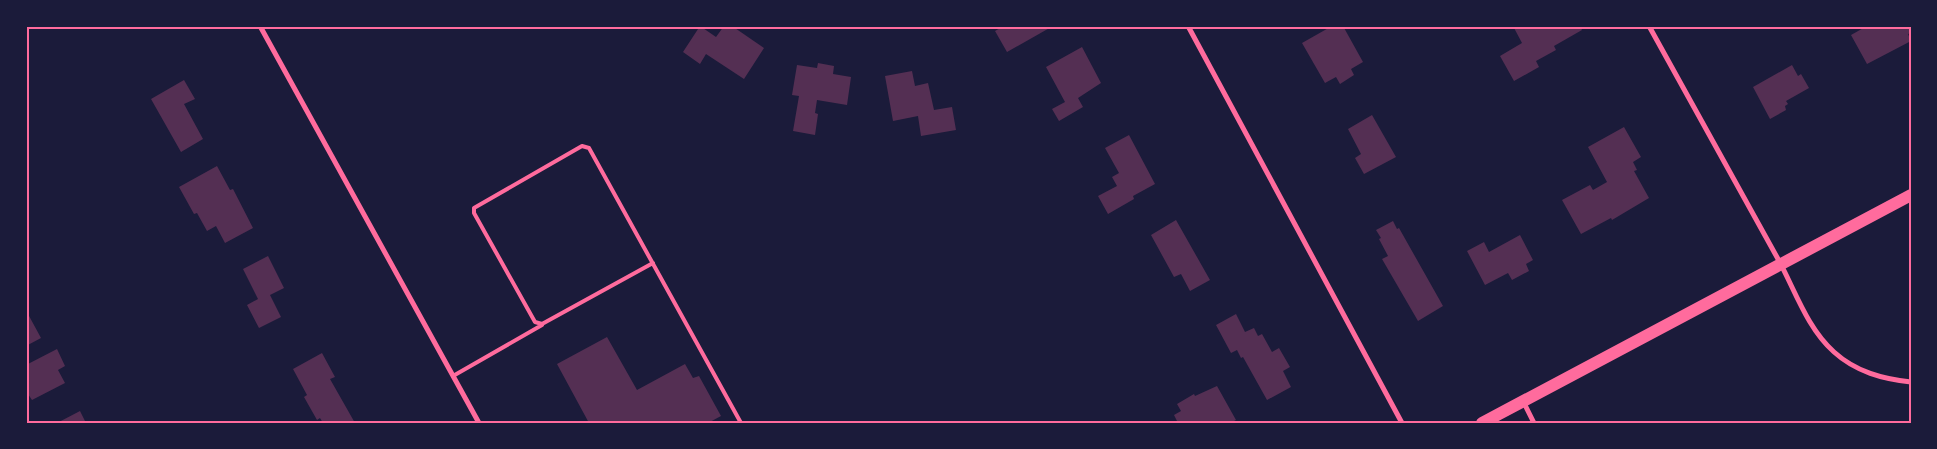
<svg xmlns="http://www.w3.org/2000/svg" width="1937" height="449" font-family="Karla,sans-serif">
<rect width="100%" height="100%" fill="#1b1b3a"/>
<!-- building -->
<path fill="#542f53" d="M700,26l16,11 8,-11h8l32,22 -20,31 -38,-25 -6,10 -17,-12z
M1004,26h49l-46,26 -12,-21z
M1332,26h11l20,36 -12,7 3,6 -14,9 -4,-7 -11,6 -23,-40z
M1513,26h67l2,4 -28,16 2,4 -20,11 3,6 -25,14 -14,-25 22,-13z
M1867,26h44v7l-3,1 3,7 -44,23 -16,-29z
M1082,47l19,36 -23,15 5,9 -24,14 -7,-12 13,-7 -19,-35z
M818,63l16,3 -1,8 18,3 -4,28 -30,-5 -2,13 3,1 -3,21 -22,-4 6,-35 -7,-1 5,-30 20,3z
M1792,65l6,11 3,-2 8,14 -23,13 2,3 -3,2 1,4 -16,9 -17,-32z
M912,71l3,15 13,-3 6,27 18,-3 4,23 -35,6 -3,-20 -25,5 -8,-45z
M184,80l11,19 -11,5 19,35 -22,13 -30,-53z
M1372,115l24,42 -32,17 -9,-16 6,-4 -13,-25z
M1624,127l17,30 -8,5 4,8 -3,1 15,27 -37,22 -1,-2 -30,16 -19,-34 28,-15 3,5 14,-8 -19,-35z
M1129,135l26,49 -22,12 1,3 -26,15 -10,-18 19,-10 -5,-9 7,-4 -14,-25z
M217,166l13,24 3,-1 20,39 -28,15 -9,-17 -9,5 -10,-18 -3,1 -15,-27z
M1176,220l34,60 -20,11 -9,-17 -7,3 -23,-42z
M1393,221l4,8 2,-1 44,78 -25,15 -36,-62 6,-3 -9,-17 2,-1 -5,-8z
M1520,235l13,25 -7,4 3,7 -17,9 -4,-7 -23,12 -18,-34 17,-9 5,10z
M268,256l16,32 -14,7 11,22 -22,11 -12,-23 11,-6 -15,-30z
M26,314h2l13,24 -15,8z
M1236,314l9,18 9,-4 4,8 4,-2 10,18 7,-4 11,19 -7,4 8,16 -24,13 -24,-43 -2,1 -4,-8 -6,3 -15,-28z
M607,337l30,53 48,-26 8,14 6,-2 22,40 -13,7h-119l-32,-59z
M57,349l8,17 -7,4 7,13 -33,17 -6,-9v-26z
M322,353l13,24 -5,2 25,44h-32l-3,-5 -3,2 -13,-23 3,-2 -14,-26z
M1217,386l19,34 -6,3h-43l-1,-2 -8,2 -4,-8 7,-4 -4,-7 17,-10 1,2z
M80,411l6,12h-29z"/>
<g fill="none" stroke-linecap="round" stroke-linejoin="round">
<!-- service -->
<path stroke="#ff6b9d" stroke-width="4" d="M653,263l-111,61 -7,-2 -61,-109v-5l108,-62 7,2 152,275
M453,376l89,-51"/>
<!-- minor -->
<path stroke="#ff6b9d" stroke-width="5" d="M260,26l219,397
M1188,26l214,397
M1649,26c43,78 86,155 129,233 17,31 29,69 56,93 22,20 49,27 77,30
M1523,401l11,22"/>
<!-- primary -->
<path stroke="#ff6b9d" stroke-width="12" d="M1482,423l429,-228"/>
</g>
<!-- border -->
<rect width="1937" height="449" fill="none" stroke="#1b1b3a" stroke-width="55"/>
<rect x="28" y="28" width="1882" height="394" fill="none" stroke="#ff6b9d" stroke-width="2"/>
</svg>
